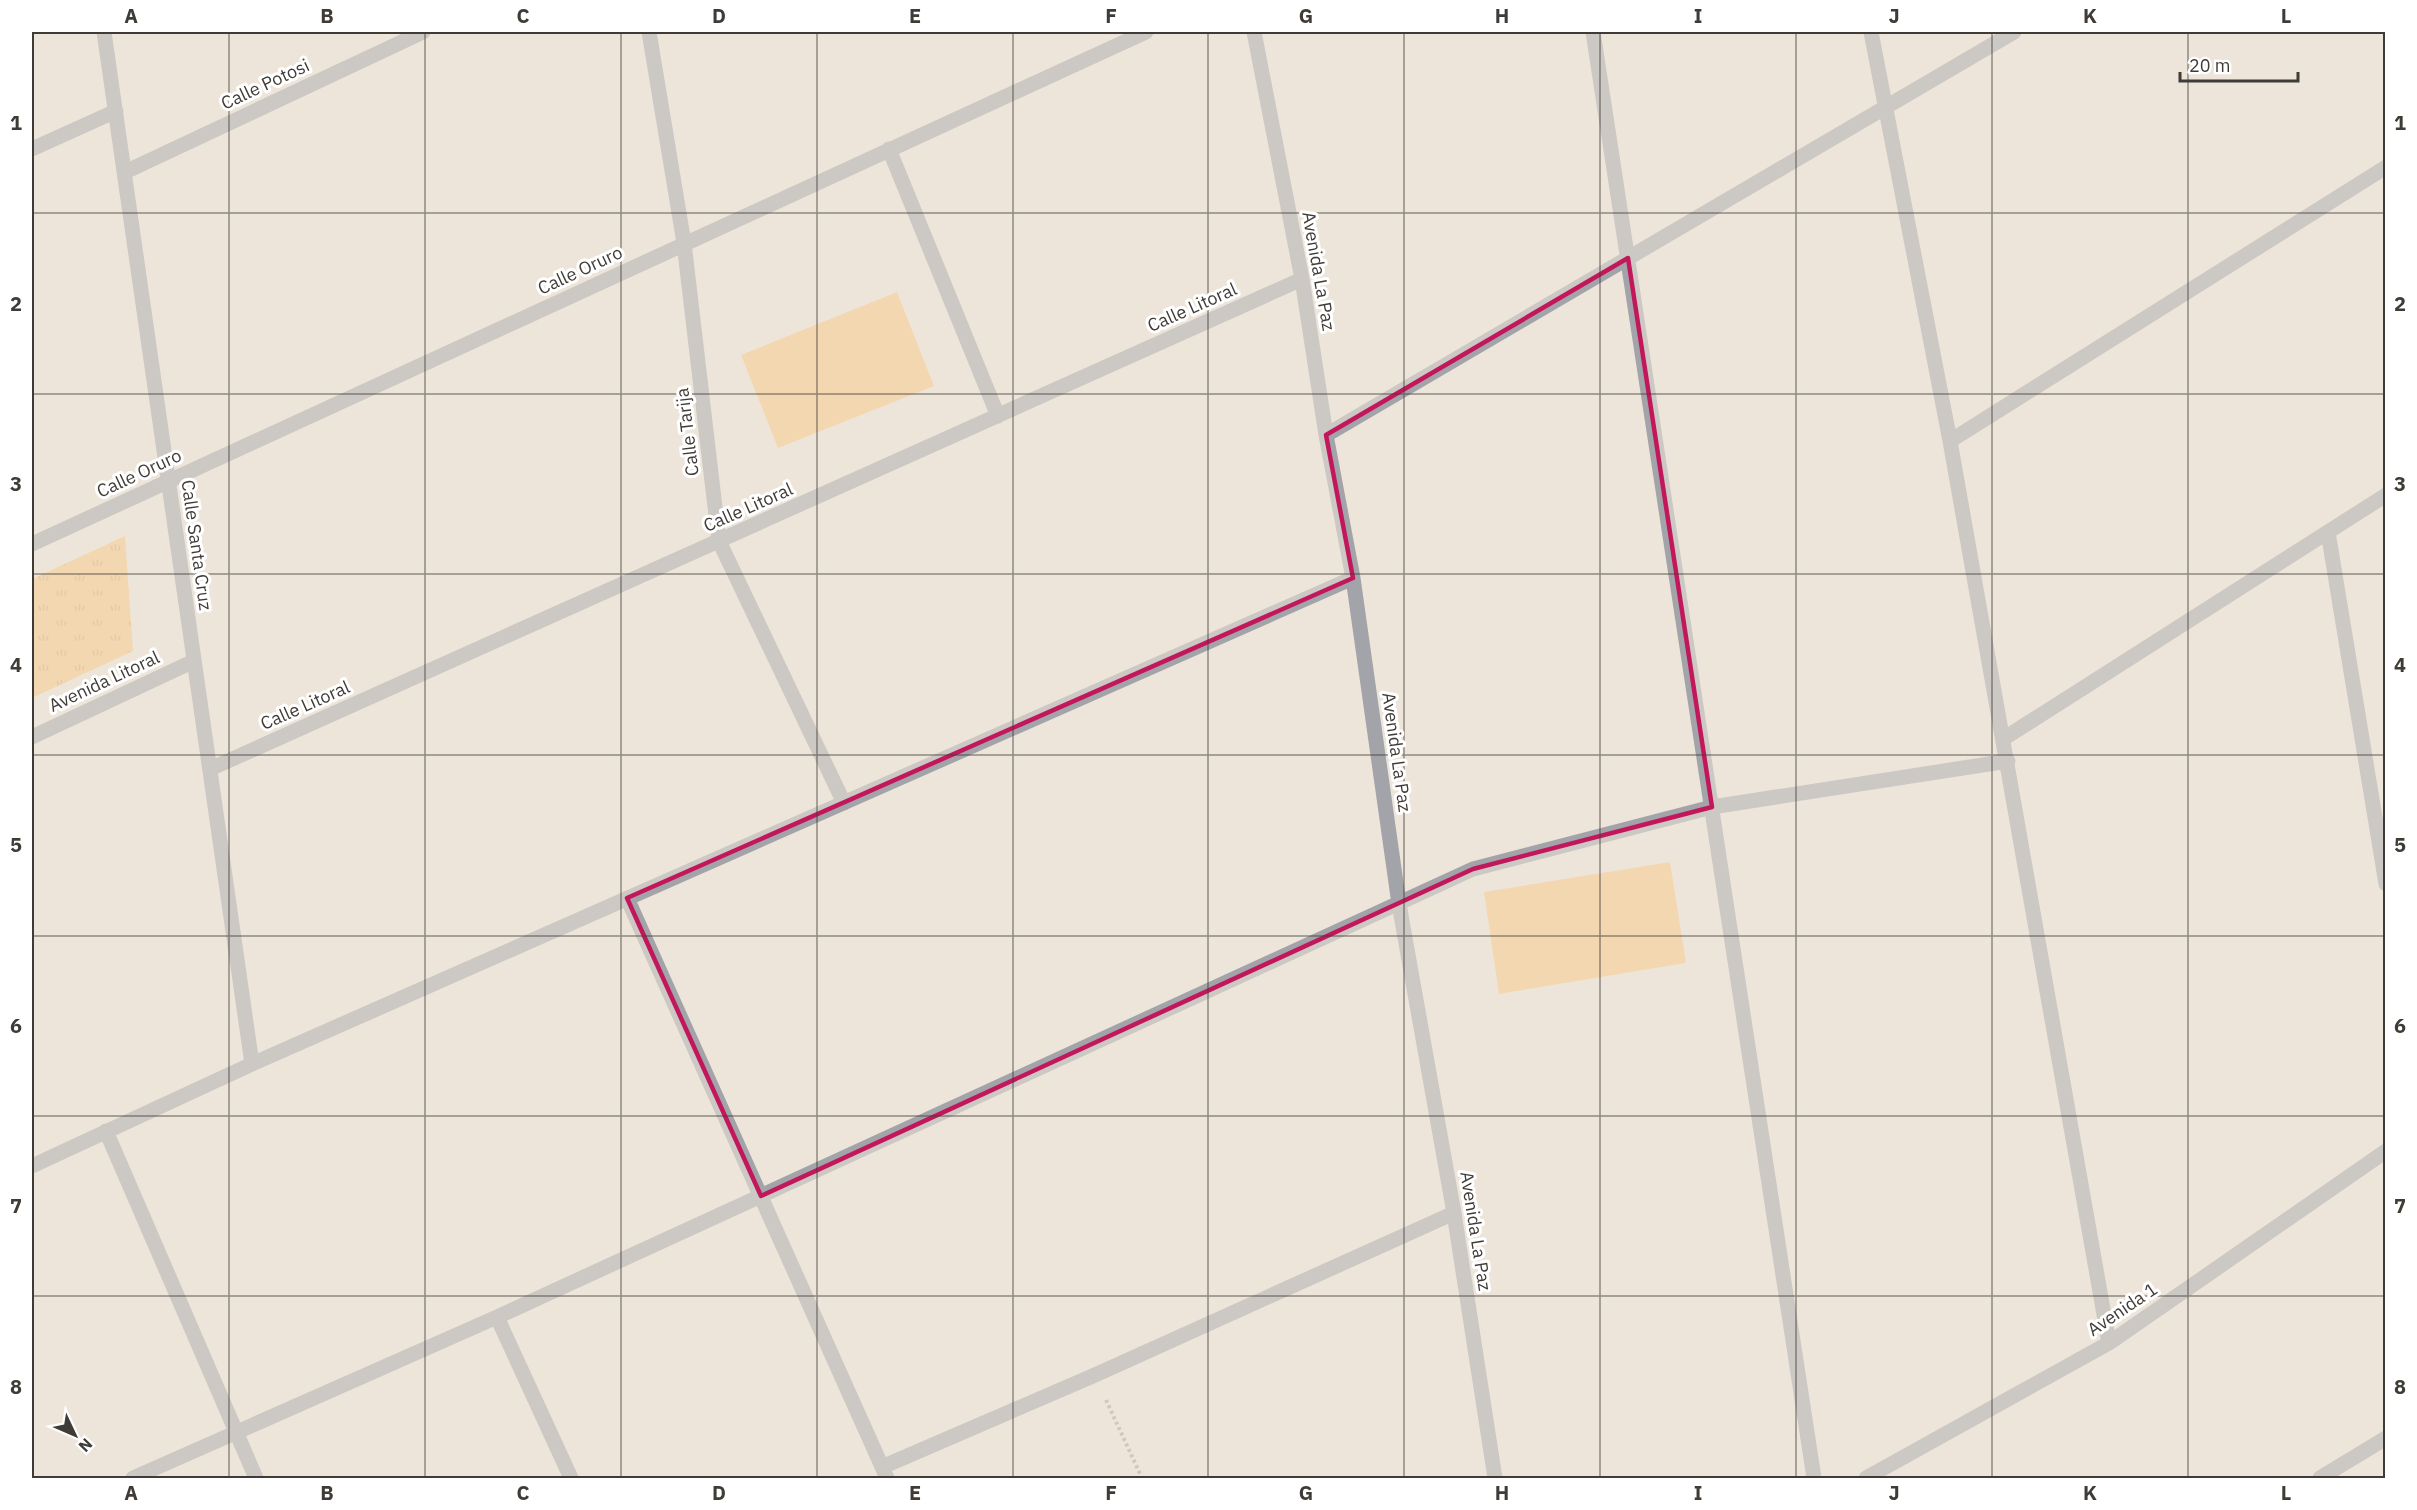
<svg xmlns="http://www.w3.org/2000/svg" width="2417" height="1510" font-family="'IBM Plex Sans',sans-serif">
<defs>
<pattern id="park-tufts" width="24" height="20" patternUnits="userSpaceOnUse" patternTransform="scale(1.5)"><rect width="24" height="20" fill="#f9c57f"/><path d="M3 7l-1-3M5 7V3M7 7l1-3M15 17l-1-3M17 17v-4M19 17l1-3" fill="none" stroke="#d6aa6e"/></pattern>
</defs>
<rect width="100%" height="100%" fill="#eee5da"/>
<!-- park -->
<path fill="url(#park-tufts)" d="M125,536l8,115 -101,47v-119z"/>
<!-- pitch -->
<path fill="#f9c57f" d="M897,292l37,94 -156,62 -37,-93z
M1670,862l16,101 -187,31 -15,-102z"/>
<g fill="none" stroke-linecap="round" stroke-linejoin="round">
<!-- path -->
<path stroke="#aca59d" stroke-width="4" stroke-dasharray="3 3" stroke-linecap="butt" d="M1106,1400l36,78"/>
<!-- minor -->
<path stroke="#a2a4a9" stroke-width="15" d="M104,32l148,1032
M649,32l35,211 35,298 125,262
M1254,32l48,247 24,156 27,143 46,326 55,309 41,265
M1593,32l221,1446
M1871,32l79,409 159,902
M32,149l84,-38
M889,149l109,267
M125,172l298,-140
M1326,435l688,-403
M1950,441l436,-274
M2328,532l58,352
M32,544l1114,-512
M32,737l162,-76
M2003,739l383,-244
M210,769l1092,-490
M627,898l260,580
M106,1131l150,347
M32,1166l220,-102 1101,-486
M497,1317l74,161
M882,1467l213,-92 359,-162
M133,1478l364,-161 976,-448 239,-62 296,-46
M1866,1478l243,-135 277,-192
M2320,1478l66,-40"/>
</g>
<!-- marked area -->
<path d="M0 0H2417V1510H0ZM1628,258l84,549 -239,62 -712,327 -134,-298 726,-320 -27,-143z" fill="#eee5da" fill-opacity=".55" fill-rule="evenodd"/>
<path fill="none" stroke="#c2185b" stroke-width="4.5" stroke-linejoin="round" d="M1628,258l84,549 -239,62 -712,327 -134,-298 726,-320 -27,-143z"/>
<!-- grid -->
<path fill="none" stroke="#3f3b37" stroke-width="1.5" stroke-opacity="0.55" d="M229,32v1446M425,32v1446M621,32v1446M817,32v1446M1013,32v1446M1208,32v1446M1404,32v1446M1600,32v1446M1796,32v1446M1992,32v1446M2188,32v1446M32,213h2354M32,394h2354M32,574h2354M32,755h2354M32,936h2354M32,1116h2354M32,1296h2354"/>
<g text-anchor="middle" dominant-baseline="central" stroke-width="6" stroke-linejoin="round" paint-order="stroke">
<!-- street labels -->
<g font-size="18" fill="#3f3b37" stroke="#fff">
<text transform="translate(265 84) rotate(-25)">Calle Potosi</text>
<text transform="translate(580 270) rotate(-25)">Calle Oruro</text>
<text transform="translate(1319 271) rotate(80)">Avenida La Paz</text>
<text transform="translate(1192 307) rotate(-24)">Calle Litoral</text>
<text transform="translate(687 432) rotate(-97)">Calle Tarija</text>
<text transform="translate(139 473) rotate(-25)">Calle Oruro</text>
<text transform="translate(748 507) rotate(-24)">Calle Litoral</text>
<text transform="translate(197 545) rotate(82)">Calle Santa Cruz</text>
<text transform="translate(104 681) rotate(-25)">Avenida Litoral</text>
<text transform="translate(305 705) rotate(-24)">Calle Litoral</text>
<text transform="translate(1397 752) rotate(82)">Avenida La Paz</text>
<text transform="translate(1476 1231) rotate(81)">Avenida La Paz</text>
<text transform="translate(2122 1309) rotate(-34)">Avenida 1</text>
</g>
</g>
<!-- border -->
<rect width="2417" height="1510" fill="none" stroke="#ffffff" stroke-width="66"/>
<!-- north arrow -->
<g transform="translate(75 1435) rotate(134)" stroke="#ffffff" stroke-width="4.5" paint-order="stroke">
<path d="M0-4.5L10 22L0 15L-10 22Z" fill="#3f3b37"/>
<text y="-9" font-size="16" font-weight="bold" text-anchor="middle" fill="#3f3b37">N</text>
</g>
<!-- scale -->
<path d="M2180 72v9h118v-9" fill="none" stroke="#3f3b37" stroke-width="3"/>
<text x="2189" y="72" font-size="18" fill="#3f3b37" stroke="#ffffff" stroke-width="4.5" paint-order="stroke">20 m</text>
<rect x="33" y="33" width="2351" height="1444" fill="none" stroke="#3f3b37" stroke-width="2"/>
<g font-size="20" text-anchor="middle" font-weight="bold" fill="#3f3b37">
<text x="131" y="23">A</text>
<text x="327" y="23">B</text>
<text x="523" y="23">C</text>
<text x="719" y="23">D</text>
<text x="915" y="23">E</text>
<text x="1111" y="23">F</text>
<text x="1306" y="23">G</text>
<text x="1502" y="23">H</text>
<text x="1698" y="23">I</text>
<text x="1894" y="23">J</text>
<text x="2090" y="23">K</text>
<text x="2286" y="23">L</text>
<text x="16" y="130">1</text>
<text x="2400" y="130">1</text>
<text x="16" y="311">2</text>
<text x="2400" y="311">2</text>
<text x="16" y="491">3</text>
<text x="2400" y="491">3</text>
<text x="16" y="672">4</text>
<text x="2400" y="672">4</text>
<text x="16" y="852">5</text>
<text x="2400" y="852">5</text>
<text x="16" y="1033">6</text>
<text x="2400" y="1033">6</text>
<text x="16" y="1213">7</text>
<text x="2400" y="1213">7</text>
<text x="16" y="1394">8</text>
<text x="2400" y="1394">8</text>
<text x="131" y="1500">A</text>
<text x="327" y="1500">B</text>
<text x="523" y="1500">C</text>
<text x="719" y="1500">D</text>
<text x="915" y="1500">E</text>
<text x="1111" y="1500">F</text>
<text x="1306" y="1500">G</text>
<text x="1502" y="1500">H</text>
<text x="1698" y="1500">I</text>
<text x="1894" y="1500">J</text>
<text x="2090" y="1500">K</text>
<text x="2286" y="1500">L</text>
</g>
</svg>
